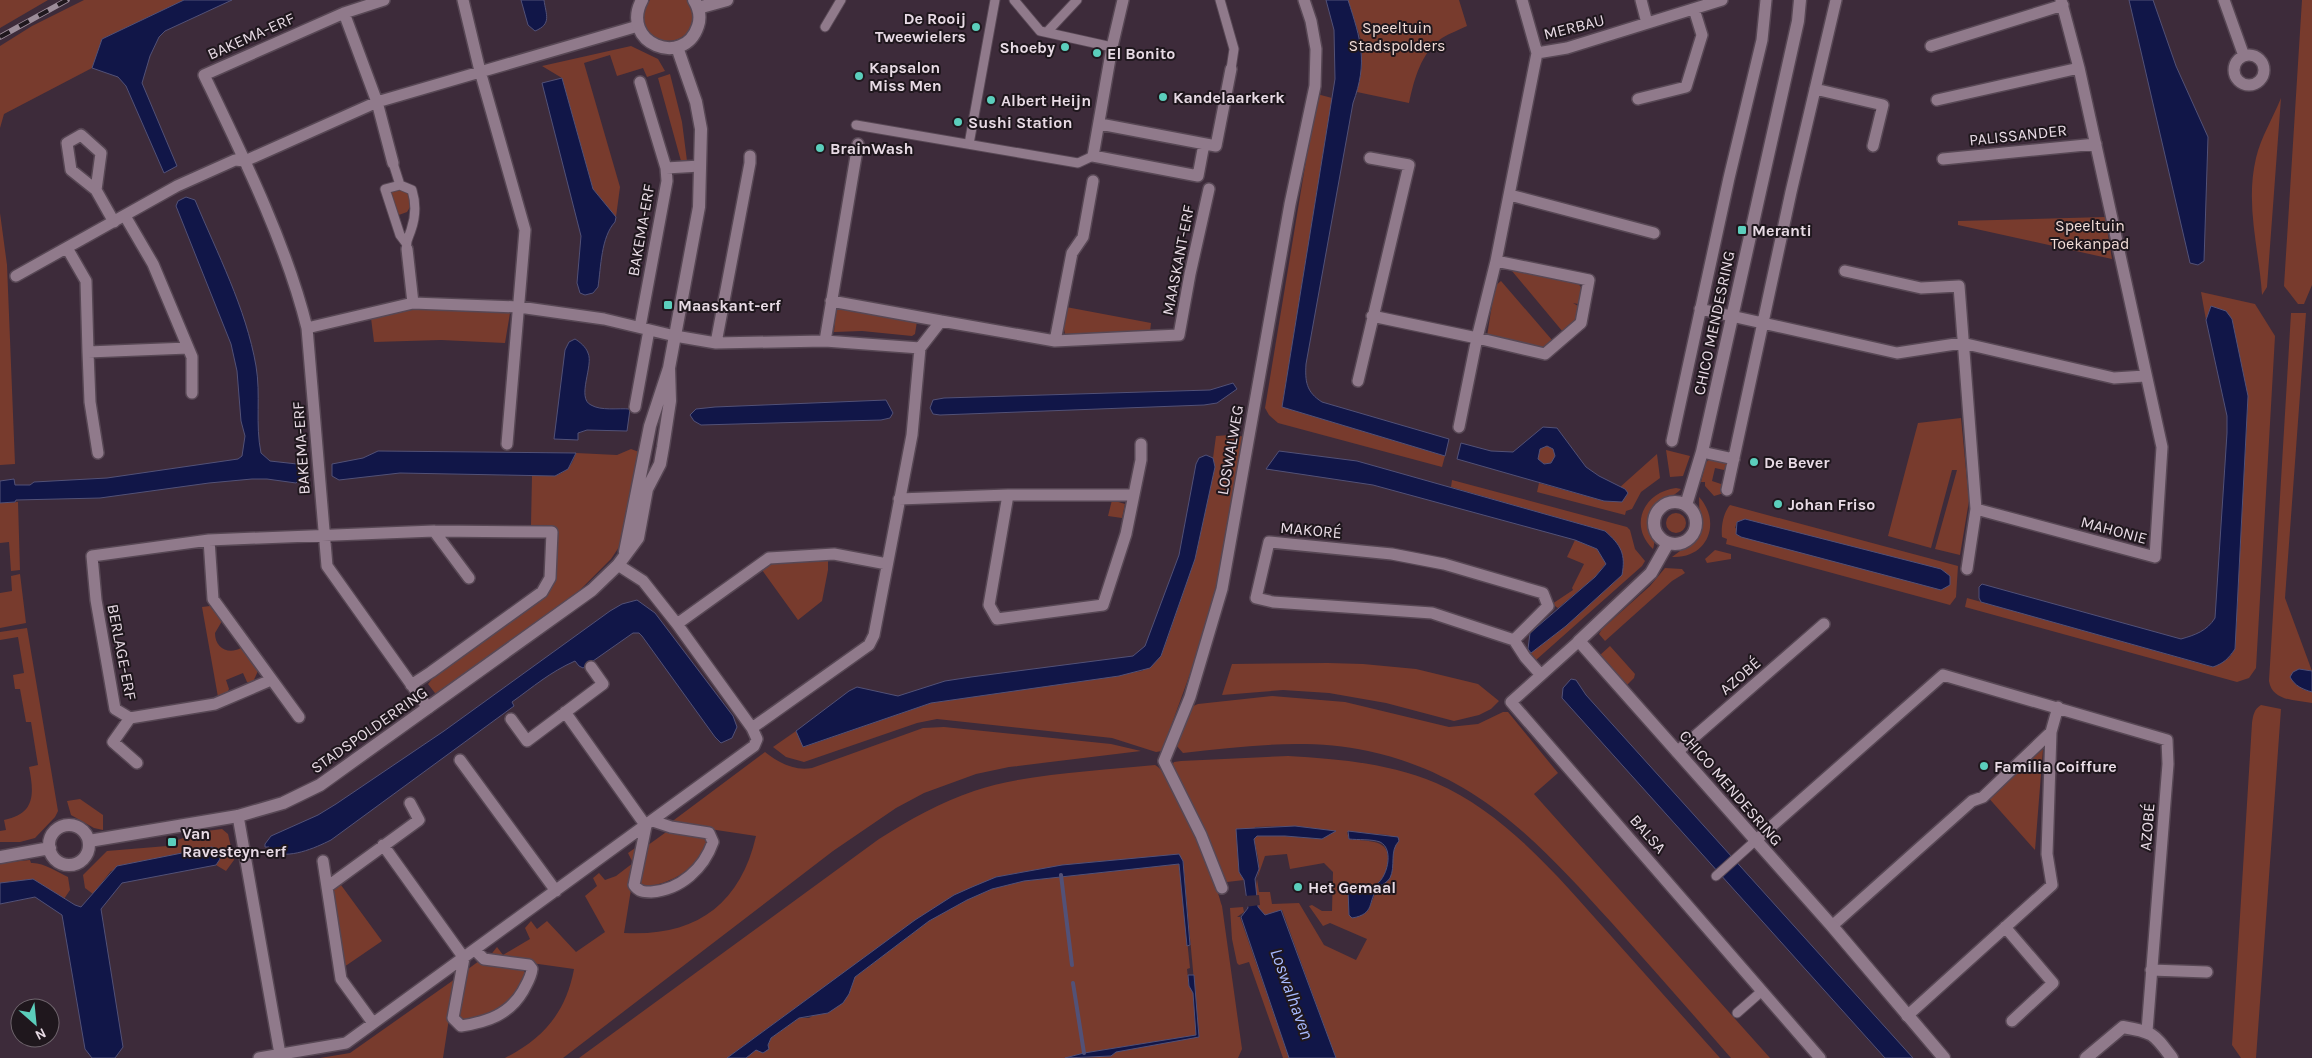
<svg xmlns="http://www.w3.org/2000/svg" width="2312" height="1058" font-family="Karla,sans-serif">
<rect width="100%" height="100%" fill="#3d2b3a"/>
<!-- green -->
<path fill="#783b2d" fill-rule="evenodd" d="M0,0h48l-48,28z
M84,0h100l-82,39 -10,29 -88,46 -4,14v-82l32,-20z
M650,0h37c20,26 -11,54 -37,34 -8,-11 -9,-23 0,-34z
M1348,0h111l8,26c-8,4 -17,7 -25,12 -21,14 -28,42 -33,65l-52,-11 5,-27v-22z
M2302,0h10v285l-8,19h-6l-14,-18z
M631,46l27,13 7,12 -18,6 -4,-9 -26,8 -7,-21 -26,8 36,124 -4,30 -23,-28 -31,-111 -20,-12z
M670,74l12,48 5,39h-6l-23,-83z
M1317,94l15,4 -50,309 163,49 -3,11 -164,-44 -9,-8 -4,-7z
M2281,98l-14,189 -5,8c-3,-47 -17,-90 -6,-137 5,-21 17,-40 25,-60z
M400,189l10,4 3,9 -6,10 -11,4 -7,-24z
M0,213l7,52 8,199 -15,1z
M2105,217l7,42 -154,-34v-4z
M1516,268l62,15 4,6 -4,15 -5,-1 5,3 -3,14 -12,12 -51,-61z
M1501,281l51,59 -10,8 -55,-12 8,-50z
M2201,292l54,12 20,32 -19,332 -7,10 -12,4 -272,-75 2,-9 245,69 17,-9 6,-9 13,-253 -28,-87h-10l-4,11z
M839,307l78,14 -2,13 -3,2 -50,-5 -28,1 2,-24z
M1066,307l85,16 -1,9 -85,2 -2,-10z
M417,309l93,4 -5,30 -64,-3 -67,2 -3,-24z
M2291,313h15l-21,285 27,73 -3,-1 -7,19 10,3v11c-17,-3 -40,-2 -43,-22z
M1961,418l8,83 -9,54 -25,-6 22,-79h-5l-21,78 -43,-12 30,-113z
M1230,435l18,2 -36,176 -50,138 -6,1 -44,-14 -175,-19 -20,4 -113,39 -18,-5 -13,-10 23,-16 8,16 127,-44 211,-32 19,-15 5,-13 29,-84 20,-92 -2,-9 3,-22z
M1537 455a9 9 0 1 1 18 0a9 9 0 1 1-18 0Z
M631,449l8,3 -16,89 -12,18 -38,38 -135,100 -10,-13 5,-6 112,-83 7,-66 -3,-3 -18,-1 1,-49c23,0 36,2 44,-23l41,2z
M1666,450l24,6 -7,20 -13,1z
M1657,454l3,24 -19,14 -9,17 -6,2 -1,4 -88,-23 2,-9 65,18 21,-12 -6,-1z
M1710,459l18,5 -4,6 -9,-2 -3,13 12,4v8l-10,3 -9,-10v-4h-4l5,-20z
M1452,480l175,47 3,3 5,19 10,12 -3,5 -106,94 -5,-7 35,-27 56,-51 -17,-44 -154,-44z
M1676,488l5,1c-7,8 -18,10 -24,19 -11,13 1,27 -4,41 -25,-24 -9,-57 23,-61z
M1699,497c23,25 9,62 -27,60l20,-15 8,-12z
M1112,500l13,4 -3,14 -14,-2z
M18,502l2,68 -9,1 -2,-29 -9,1v-40z
M1730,505l228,61 -2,31 -6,8 -224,-61 1,-5 -5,-2c-1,-10 1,-24 8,-32zM1737,522l204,47 -206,-41z
M1666 523a10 10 0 1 1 20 0a10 10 0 1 1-20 0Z
M1575,540l22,9 9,14 -11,14 -37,31 -6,-4 21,-14 -1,-2 12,-24 -17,-7z
M1715,550l16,4v5l-24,4 -2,-4z
M828,561v9l-6,31 -24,19 -36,-50 11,-7z
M1665,568l17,1 3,4 -13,8 -67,60 -6,-7 3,-5 48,-43z
M20,574l6,49 -26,5v-35l12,-2 -1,-15z
M210,606l12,15 -7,12c0,15 13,22 26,15l17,23 -6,13 -5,-2 -4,-9 -17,7 3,9 -3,6 -8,2 -16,-90z
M27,628l31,183 -3,6 -20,21 -15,4h-20v-11l6,-1 -2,-10c32,-6 30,-27 25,-53l9,-2 -7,-43h-5l-6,-33h-5l-2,-14 11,-2 -6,-36 -18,3v-8z
M1610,646l25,28 -1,4 -8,8 -24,-29 -2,-2z
M1328,663l35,1 53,5 62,15 21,17 -8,8 -12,6 -25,6 -68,-18 -57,-10 -46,-3 -61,5 10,-31z
M1272,696l73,6 104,25 29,-3 25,-12h5l50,61 -24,21 236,264h-39c-40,-46 -80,-91 -120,-136 -73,-80 -133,-147 -243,-171 -60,-13 -125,-5 -185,2l-7,-8 15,-38 7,-3z
M2261,705l20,4 -25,349h-15l-9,-13 20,-322c1,-7 2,-14 9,-18z
M944,727l167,17 30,7 -132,16 -33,7 -52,19 -28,15 -63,43 -270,207h-58c39,-20 61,-46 69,-89l-85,-12 8,-10 6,8 27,-16 -5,-11 6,-7 6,8 10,-8 29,31 29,-20 -20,-36 12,-10 -4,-8 6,-5 6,7 11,-4 17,-13 -5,-10 10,-7 -14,87c70,4 116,-27 132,-97l-86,-13 95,-71c14,11 29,19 47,16l111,-40z
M2043,749l-8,101 -49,-55z
M1288,756c51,3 100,7 148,27 71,31 125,97 176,154 36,40 72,81 108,121h-384l-54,-148 -17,5c-14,-10 -9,-31 -6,-45 1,-9 -4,-23 -5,-32l3,-2h28l37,3 13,-8 -40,-5 -40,1 -16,45 5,8 -17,2 -55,-117 2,-3 7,-1zM1347,832l41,3 6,11 -2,21 -7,16 -8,6 -9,22 -4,-25 9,1 11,-10c12,-37 -5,-35 -35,-38zM1287,854l3,15 34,-6 9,9 -1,39h-10l-10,-6 -3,1 14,20 7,-3 37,16 -11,21 -32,-15 -25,-42 -27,1 -2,-12h-11l-2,-13 8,-23z
M1155,765c21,10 61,116 67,141l20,143 -4,9h-153l26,-2 5,-4 83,-16 -16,-175 -41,-3 -50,4 -96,15 -190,123 -79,58h-148l300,-219c30,-19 62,-37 95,-48 53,-18 125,-20 181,-26z
M80,799l23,16v15l-9,-2 -23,-13 -4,-14z
M222,829l6,5 6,26 -8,11 -10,-6 4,-6 -4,-9 -105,21 -18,23 -8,-6 -2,-13 24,-24 60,-5v-2l32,-12z
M669,830l34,4 4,6c-9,29 -35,44 -64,47l-4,-3 5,-36z
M30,860l1,3c12,-1 26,9 37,14l2,13 -6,9 -31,-20 -33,4v-20z
M1179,864l11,104 -3,1 2,17 4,7 4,42 -113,18 -19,5h-319l10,-8 12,-4 3,-8 28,-20h10l40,-24 6,-17 74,-56 38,-21 25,-11 32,-8z
M341,885l41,56 -38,26 -12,-77z
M1243,907l1,5 -7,5h3l49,141h-6l-34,-96 -10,3 -2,-2 -5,-24 -2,-31z
M479,961l45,9c1,5 -1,9 -4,14 -12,23 -34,33 -58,36l-6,-6 8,-42z
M455,979l-12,79h-123l30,-5z"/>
<!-- water -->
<path fill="#111648" stroke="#525177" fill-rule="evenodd" d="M184,0h48l-67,31 -6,6 -9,19 -8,27 35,83 -13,7 -38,-87 -8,-9 -26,-9 10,-29z
M521,0h23c2,15 8,24 -9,31l-7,-6z
M1326,0h22c13,40 20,62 5,103l-47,261c-1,17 0,28 16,38l127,37 -4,17 -163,-49 53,-328 -1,-49z
M2129,0h24l23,66 32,71 -4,124 -6,4 -8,-2z
M562,78l31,111 23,28 -1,5c-14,15 -14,45 -17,65l-5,6 -8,2 -5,-2 -3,-10 4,-47 -39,-153z
M186,197l9,3c22,53 51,108 61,166 5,29 -1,58 5,87l9,8 27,3 5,6v8l-6,5 -29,-4h-15l-43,4 -109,15 -84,2 -1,2 -15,1v-22l14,-2 1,6h15l4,-3 73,-4 131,-19 4,-3 3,-20 -4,-15 -4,-50 -6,-27 -55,-138 2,-5z
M2211,306l15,5 6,8 16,77 -13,253c-7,10 -11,14 -22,18l-232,-65 -2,-4v-11l3,-3 199,55c14,-4 26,-8 34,-21l12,-185v-17l-21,-96z
M575,339c5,3 11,8 13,14 6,12 -12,45 3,52 10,6 27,3 39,4l-3,22 -40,-1 -9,3v7l-24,-1 11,-89 4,-8z
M1233,383l4,6 -20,14 -13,2 -264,10 -7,-1 -3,-6 3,-8 11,-2 266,-8z
M886,400l7,13 -3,5 -9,2 -180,5 -7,-4 -4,-6 6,-6 19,-2z
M1543,427l14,1 29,39 13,9 26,13 3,4 -6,9 -18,-1 -147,-42 4,-16 30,8 22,1zM1547,446l6,3 2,7 -4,7 -7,1 -6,-5 2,-10z
M378,451l198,2 -8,16 -13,7 -155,-3 -61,7 -7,-4v-12l31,-6z
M1279,451l78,10 248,70c16,14 21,23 17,44l-56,51 -35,27 -3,-4 2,-16 65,-56 11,-13 -9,-15 -22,-9 -202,-55 -107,-16z
M1206,455l7,3 2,9 -20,92 -34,97 -11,12 -31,8 -188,27 -128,44 -7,-16 53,-40 8,-4 41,9 47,-15 26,-4 162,-21 12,-10 34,-91 17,-91 3,-6z
M1745,519l196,50 9,7v9l-9,5 -200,-53 -5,-3 1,-12z
M637,600l18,13 78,103 4,11 -5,11 -11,5 -6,-6 -73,-101 -3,-3h-6l-50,35 -4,-2 -4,-5c-25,11 -42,26 -63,41l2,4 -183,134c-16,8 -43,20 -60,11l-2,-4h-4v-3l6,-8 47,-21 18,-11 108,-73 166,-120 12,-7z
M2299,669l13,2v21c-10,-3 -17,-6 -22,-15l3,-5z
M1571,679l5,1 10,15 327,363h-28l-323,-360 1,-10z
M1295,826l41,5 -14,8 -37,-3h-28l-3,3 5,30 -4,10 3,28 7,8 16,-5 55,148h-47l-48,-141 7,-9 -4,-28 -5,-8 -3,-43z
M1348,831l50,6 1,4c-10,10 -3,25 -9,37 -3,5 -8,6 -12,10 -11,13 -2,26 -26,30l-3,-3 -1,-25c8,-2 19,-1 26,-4 13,-6 21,-37 6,-44 -8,-3 -22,-2 -31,-3z
M212,847l4,3 4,9 -4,6 -94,18 -21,26 22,138 -8,11h-23l-7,-9 -23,-134 -27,-18 -35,7v-21l33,-4 42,26 6,2 36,-41z
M1179,854l4,7 7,84 -3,1 -8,-82 -155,17 -32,8 -25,11 -38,21 -74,56 -6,17 -6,9 -15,10 -29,5 -28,20 -3,7 1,4 -6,4 -7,-3 -10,8h-19l188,-138 39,-25 18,-8 24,-10 66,-12z
M1188,975h6l5,62 -83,15 -5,4 -46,2 19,-5 112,-18 -3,-42 -4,-7z"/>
<!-- pier -->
<path fill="#3d2b3a" d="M1259,895l1,10 -15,2 -2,-11z"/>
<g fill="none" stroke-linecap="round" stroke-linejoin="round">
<!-- stream -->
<path stroke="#525177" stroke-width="4" d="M1061,875l11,90
M1073,983l11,70"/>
<!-- pedestrian casing -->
<g stroke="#574754" stroke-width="11">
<path id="pedestrian" d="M1014,0l26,31 72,16
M1220,0l14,49 -3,20
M825,27l16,-27
M1047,32l30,-32
M856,125l222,38 15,-7
M969,144l26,-144
M393,163l7,22 12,5c4,13 4,26 -1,40 -2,7 -6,11 -4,19
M400,185l-15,4 15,46 6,8
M1716,876l39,-35
M1737,1013l25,-22"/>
</g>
<!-- minor casing -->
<g stroke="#574754" stroke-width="14">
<path id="minor" d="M384,0l-40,13 -140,62c38,79 82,168 103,253l20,238 101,142
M463,0l17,71 45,159 -18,214
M1123,0l-11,47 -19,109 105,20 6,-32
M1522,0l15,53 30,-5 155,-48
M1641,0l6,23
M2224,0l20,56
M344,13l33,89 16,61
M1931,46l132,-41
M2234 70a15 15 0 1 1 30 0a15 15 0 1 1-30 0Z
M640,82l26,86 1,13 -27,146
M1815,89l68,16 -10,41
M1638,99l48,-12 16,-52 -8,-26
M1937,100l142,-32
M1100,124l116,22 15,-77
M1943,159l153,-15
M666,168l34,-2
M96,190l5,-37 -20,-18 -14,8 4,27 25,20 18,32
M1510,195l144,38
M125,216l28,48 39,93v36
M67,248l19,33 2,71 100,-4
M407,249l6,54
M1496,261l93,19 -8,43 -36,31 -68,-16z
M1496,261l41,-208
M1845,271l76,17 38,-2 17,223 179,48 7,-110 -83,-379 -18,-68
M16,276l161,-90 58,-26 10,1 132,-59 261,-76
M831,301l110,20
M1700,309l197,44 65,-10 152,35 31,-2
M1372,316l105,22 -18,89
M307,328l106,-25 106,4 85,12 71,17 41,7 109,-2 95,7
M825,341l33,-197
M1055,341l17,-88 11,-16 10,-56
M716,343l34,-180v-7
M88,352l2,50 8,51
M1358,381l51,-216 -39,-7
M635,407l14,-77
M1672,441l57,-263 33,-138 4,-40
M1702,452l32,7
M1727,490l64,-298 45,-192
M1008,495l-19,110 8,14 106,-14 23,-71 15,-74v-16
M899,499l109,-4h124
M434,531l35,47
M209,540l4,59 86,118
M1967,569l9,-60
M677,624l92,-66 65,-4 53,10
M1514,640l34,-34 -5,-13 -99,-29 -52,-10 -123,-12 -13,56 17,4 159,11 82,27 11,17 16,18
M1579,641l-68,61 309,356
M271,680l-56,24 -85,14 -15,-9 -19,-109 -4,-44 117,-16 225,-9 118,1 -2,46 -8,14 -111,80 -20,13
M565,712l81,114 -12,59c5,7 10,7 17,7 30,-2 53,-24 62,-50l-4,-9 -38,-6 -18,-6
M130,718l-17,24 24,21
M511,719l16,22 76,-57 -12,-17
M752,728l117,-83 5,-10 38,-200 8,-87 21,-27 114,20 124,-6 11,-61 19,-85
M1677,752l147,-128
M460,760l96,131
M238,816l42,238 -4,4
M1755,841l188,-166 224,65 1,24 -21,267
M383,845l81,113 -11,60 8,8c26,-4 48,-11 62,-35 4,-8 8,-13 9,-22l-3,-4 -45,-6 -9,-9
M323,861l18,118 32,44
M327,887l92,-67 -9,-17
M1222,888l-21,-53 -37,-74 26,-64 32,-108 68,-385 25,-118 1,-37 -5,-28 -7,-21
M1832,926l140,-125 11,-4 68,-65
M2005,927l48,56 -41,38
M2151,970l56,2
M1907,1016l145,-131 -5,-31 4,-122 7,-25
M259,1058l87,-15 408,-297 3,-7 -5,-11 -75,-104 -34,-43 -25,-16"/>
</g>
<!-- tertiary casing -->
<g stroke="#574754" stroke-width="15">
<path id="tertiary" d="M642,0c-23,43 42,69 56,26 3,-9 1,-18 -4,-26
M698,8l29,-8
M1654 523a21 21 0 1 1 42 0a21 21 0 1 1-42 0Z
M1686,505l16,-53 96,-431 2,-21
M1668,543l-17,30 -72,68 253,285 112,132
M625,552l25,-126 19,-58 30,-161 2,-78 -5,-27 -19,-55
M49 845a20 20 0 1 1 40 0a20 20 0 1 1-40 0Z
M89,841l149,-25 45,-13 37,-18 272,-195 26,-25 20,-27 9,-49 13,-25 3,-17 7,-46 -1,-33
M0,857l50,-9
M2086,1058l37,-31c31,5 31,7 49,31"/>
</g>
<!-- pedestrian -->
<use href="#pedestrian" stroke="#907a8b" stroke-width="9"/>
<!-- minor -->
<use href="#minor" stroke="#907a8b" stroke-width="11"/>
<!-- tertiary -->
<use href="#tertiary" stroke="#907a8b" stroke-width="12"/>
<!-- rail casing -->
<g stroke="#9c8c99" stroke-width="5.5">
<path id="rail" d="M0,37l67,-37"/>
</g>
<!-- rail -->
<use href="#rail" stroke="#1f171d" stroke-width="4" stroke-dasharray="11" stroke-linecap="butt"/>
</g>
<!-- markers -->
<g fill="#5bcebc" stroke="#1f171d" stroke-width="2">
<circle cx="976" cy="27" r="5"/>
<circle cx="1065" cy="47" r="5"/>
<circle cx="1097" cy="53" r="5"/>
<circle cx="859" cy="76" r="5"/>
<circle cx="1163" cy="97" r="5"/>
<circle cx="991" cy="100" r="5"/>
<circle cx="958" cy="122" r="5"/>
<circle cx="820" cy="148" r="5"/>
<rect x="1737" y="225" width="10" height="10" rx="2.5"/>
<rect x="663" y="300" width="10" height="10" rx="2.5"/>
<circle cx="1754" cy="462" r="5"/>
<circle cx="1778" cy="504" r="5"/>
<circle cx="1984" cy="766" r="5"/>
<rect x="167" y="837" width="10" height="10" rx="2.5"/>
<circle cx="1298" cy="887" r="5"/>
</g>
<g text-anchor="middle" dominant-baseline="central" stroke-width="4" stroke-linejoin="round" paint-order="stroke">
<!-- poi labels -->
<g font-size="16" font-weight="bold" fill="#e8dbe5" stroke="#1f171d" text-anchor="start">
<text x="966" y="18" text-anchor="end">De Rooij<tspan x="966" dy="18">Tweewielers</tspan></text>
<text x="1055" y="47" text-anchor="end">Shoeby</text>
<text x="1107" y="53">El Bonito</text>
<text x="869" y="67">Kapsalon<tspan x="869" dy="18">Miss Men</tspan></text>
<text x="1173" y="97">Kandelaarkerk</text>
<text x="1001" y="100">Albert Heijn</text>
<text x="968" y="122">Sushi Station</text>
<text x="830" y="148">BrainWash</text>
<text x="1752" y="230">Meranti</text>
<text x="678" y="305">Maaskant-erf</text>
<text x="1764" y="462">De Bever</text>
<text x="1788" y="504">Johan Friso</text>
<text x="1994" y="766">Familia Coiffure</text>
<text x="182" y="833">Van<tspan x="182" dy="18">Ravesteyn-erf</tspan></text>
<text x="1308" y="887">Het Gemaal</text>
</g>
<!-- park labels -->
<g font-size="16" fill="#f1dcd7" stroke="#1f171d">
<text x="1397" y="27">Speeltuin<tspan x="1397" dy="18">Stadspolders</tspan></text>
<text x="2090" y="225">Speeltuin<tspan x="2090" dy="18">Toekanpad</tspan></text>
</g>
<!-- street labels -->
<g font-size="16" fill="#e8dbe5" stroke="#1f171d">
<text transform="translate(1574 27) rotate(-14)">MERBAU</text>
<text transform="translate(251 36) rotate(-24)">BAKEMA-ERF</text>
<text transform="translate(2018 135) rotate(-6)">PALISSANDER</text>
<text transform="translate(641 230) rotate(-80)">BAKEMA-ERF</text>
<text transform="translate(1178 260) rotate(-79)">MAASKANT-ERF</text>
<text transform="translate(1714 323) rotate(-78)">CHICO MENDESRING</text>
<text transform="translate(301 448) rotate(-94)">BAKEMA-ERF</text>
<text transform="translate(1230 450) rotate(-80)">LOSWALWEG</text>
<text transform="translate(1311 530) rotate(5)">MAKORÉ</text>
<text transform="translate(2114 530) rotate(15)">MAHONIE</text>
<text transform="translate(122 652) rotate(79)">BERLAGE-ERF</text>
<text transform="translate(1740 676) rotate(-41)">AZOBÉ</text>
<text transform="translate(369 730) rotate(-35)">STADSPOLDERRING</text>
<text transform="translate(1731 788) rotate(49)">CHICO MENDESRING</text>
<text transform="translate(2147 827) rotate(-85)">AZOBÉ</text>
<text transform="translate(1648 834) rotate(49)">BALSA</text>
</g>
<!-- water labels -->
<g font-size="18" font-style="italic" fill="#a8bafe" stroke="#1f171d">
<text transform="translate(1292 994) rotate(70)">Loswalhaven</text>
</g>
</g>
<!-- north arrow -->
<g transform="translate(35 1023) rotate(153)"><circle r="24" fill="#1f171d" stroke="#6f656d"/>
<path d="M0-4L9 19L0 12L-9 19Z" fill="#5bcebc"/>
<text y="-8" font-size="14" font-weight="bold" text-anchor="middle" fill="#e8dbe5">N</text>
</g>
</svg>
